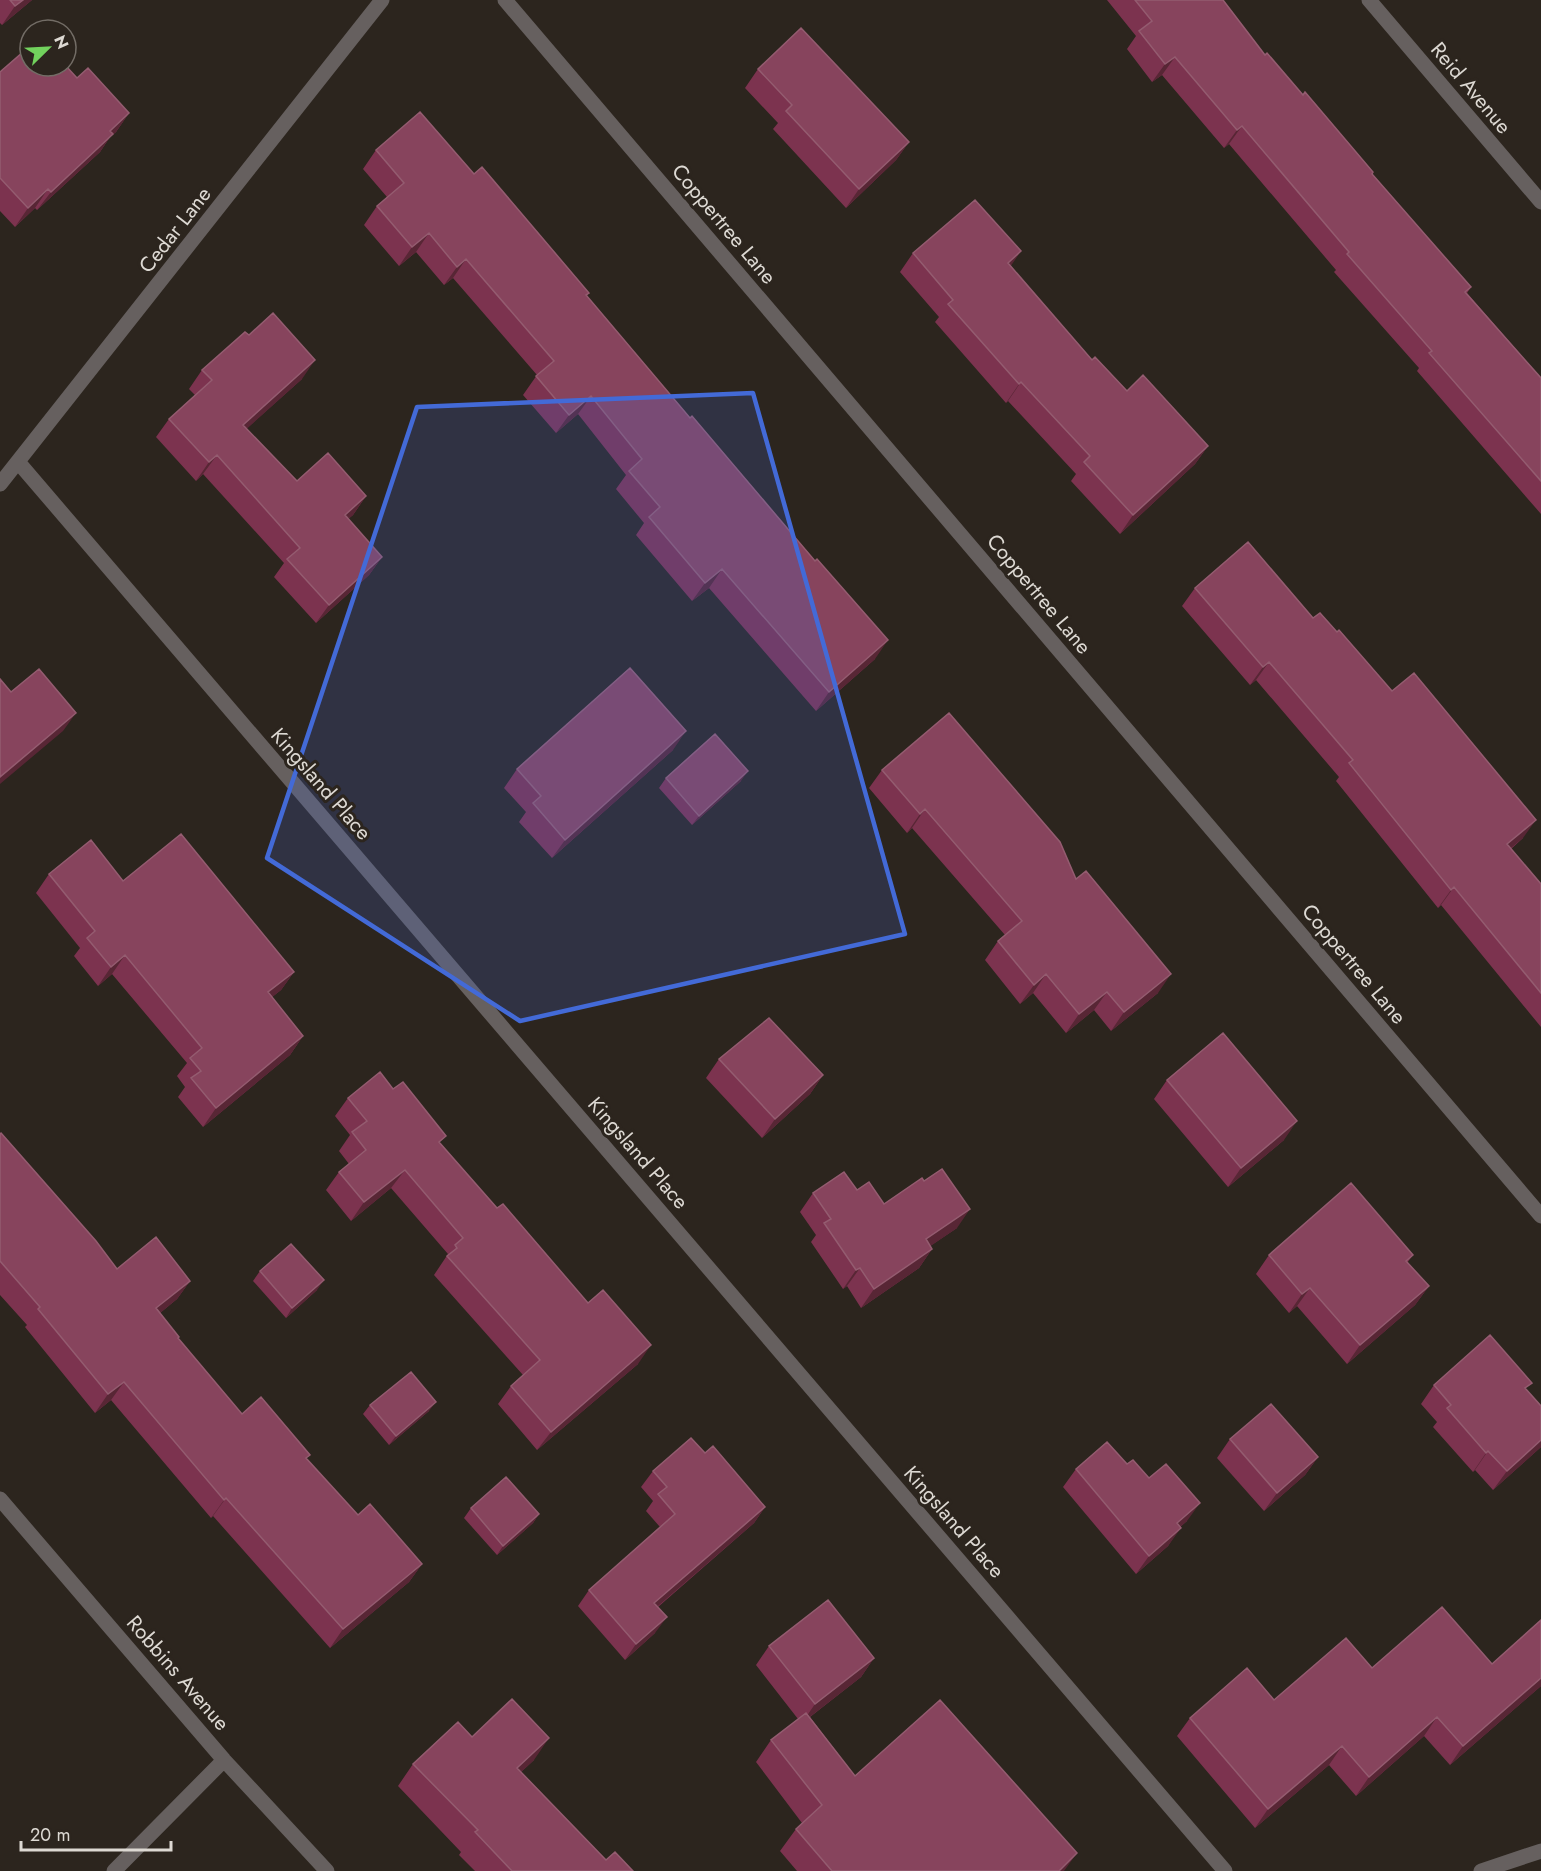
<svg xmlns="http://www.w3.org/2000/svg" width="1541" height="1871" font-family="Jost,sans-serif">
<rect width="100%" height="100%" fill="#2c251e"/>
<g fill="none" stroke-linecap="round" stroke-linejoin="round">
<!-- minor -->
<path stroke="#66605f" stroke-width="15" d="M505,0l1036,1216
M1369,0l172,202
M19,463l1206,1408
M0,484l382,-484
M0,1499l224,261 103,111
M114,1871l110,-111
M1481,1871l60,-20"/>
</g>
<!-- wall -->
<path fill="#7c334f" d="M0,0h32l-30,25 -2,-2z
M1107,0h116l42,55 108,117 -1,2 99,113 -4,6 74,85v136l-124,-143 2,-3 -85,-96 2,-2 -107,-126 -5,4 -62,-73 -10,7 -25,-33 9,-13z
M758,69l151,73 -13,18 -50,48 -73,-79 5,-6 -33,-35z
M0,72l77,6 52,35 -13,19 -6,5 -10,15 -63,58 -2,-2 -20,19 -15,-16z
M376,150l98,24 115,119 -2,3 288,363 -59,52 -107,-123 -17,13 -56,-66 8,-12 -28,-34 10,-14 -48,-61 -22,19 -33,-38 14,-20 -84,-97 -9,7 -28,-33 -17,14 -35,-41 13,-19 10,-9 -24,-28z
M913,253l97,13 82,94 35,31 81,55 -13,18 -75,70 -49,-53 5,-7 -68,-73 -2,2 -71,-81 4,-5 -39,-45z
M249,335l53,44 -56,50 51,52 69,15 -13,19 -5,4 34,38 -13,18 -53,48 -42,-46 10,-14 -81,-89 -7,7 -40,-44 13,-18 26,-24 -6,-6 13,-19z
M1195,588l118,30 24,14 55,59 131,147 -12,11 30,35v143l-100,-122 -3,3 -102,-127 3,-4 -83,-97 -6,5 -68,-79z
M673,750l-121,108 -33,-36 7,-10 -22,-24 13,-19z
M882,770l194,109 82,114 -47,38 -17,-21 -28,23 -33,-40 -13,11 -35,-44 13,-19 7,-6 -93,-107 -5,5 -38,-45z
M666,778l75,3 -49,44 -33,-37z
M49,874l74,7 171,91 -13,18 -9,7 31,39 -13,19 -87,72 -25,-30 7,-10 -8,-11 10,-13 -75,-89 -14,12 -24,-30 6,-8 -44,-55z
M719,1059l104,16 -13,19 -48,44 -56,-60z
M1167,1080l117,60 -56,47 -74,-88z
M393,1089l104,119 141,156 -101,86 -39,-46 13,-18 12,-11 -89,-100 14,-21 -57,-66 -40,33 -25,-31 13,-18 10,-8 -10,-13 11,-16 -15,-19 13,-18z
M0,1134l117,135 73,12 -13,18 -17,14 18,25 64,76 65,45 51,56 64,49 -13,18 -79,66 -117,-132 -2,2 -100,-118 -16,13 -70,-86 2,-2 -27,-30z
M857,1190l27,14 73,24 -27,18 2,3 -13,19 -58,40 -14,-22 -4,3 -32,-47 5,-7 -16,-23 13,-19z
M1269,1255h144l-6,8 22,23 -14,19 -68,59 -50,-58 -8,7 -33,-39z
M260,1271l57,19 -31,28 -33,-37z
M1434,1385l93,5 14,57 -48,43 -18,-20 -2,2 -40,-45 4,-5 -16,-18z
M370,1405l59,6 -40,34 -26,-31z
M1230,1439l88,18 -13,18 -41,36 -47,-53z
M705,1453l60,54 -11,16 -96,84 -3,26 -30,27 -47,-54 11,-16 71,-63 -14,-16 7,-10 -12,-14 12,-16z
M1127,1464l22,14 38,43 -7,6 -12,19 -32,28 -73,-87 13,-18z
M471,1508l68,6 -6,9 -36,32 -33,-37z
M769,1646l105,12 -13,19 -51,40 45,59 209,95h-267l-17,-20 16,-22 6,-6 -46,-61 15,-22 27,-21 -42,-54z
M1492,1664l49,22 -91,79 -26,-29 -68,60 -27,-31 -74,63 -78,-92 13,-18 84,-18 98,-32z
M472,1737l62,23 -13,12 85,88 27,11h-158l-16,-16 2,-3 -63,-66 15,-22z"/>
<!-- shaded-wall -->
<path fill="#582635" d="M23,0h9l-30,25 13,-19z
M1175,57l-13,18 -10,7 13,-18z
M129,113l-13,19 -6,5 -10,15 -63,58 14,-18 59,-61z
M1242,126l-13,18 -5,4 13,-18z
M909,142l-13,18 -50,48 13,-19z
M48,189l-13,19 -20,19 13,-19z
M429,233l-13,19 -17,14 13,-19z
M1021,251l-13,19v-7z
M466,259l-13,19 -9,7 13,-18z
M315,360l-13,19 -72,65 13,-19z
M1021,382l-13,19 -2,2 13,-19z
M591,396l-13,18 -22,19 13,-18z
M1208,446l-13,18 -75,70 13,-19z
M217,455l-14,19 -7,7 13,-19z
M366,496l-13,19 -21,18 13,-18z
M382,557l-13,18 -53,48 13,-18z
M722,569l-13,19 -17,13 13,-18z
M888,640l-13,19 -59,52 13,-19z
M1269,662l-13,18 -6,5 13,-18z
M76,713l-13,18 -63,53v-7z
M686,731l-13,19 -121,108 13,-18z
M748,771l-7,10 -49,44 7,-9z
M925,809l-13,19 -5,5 13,-19z
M1536,820l-13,18 -29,24 13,-18z
M1454,887l-13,18 -3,3 13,-18z
M125,955l-13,19 -14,12 13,-19z
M294,972l-13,18 -26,21 13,-19z
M1046,974l-13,19 -13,11 14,-19z
M1171,974l-13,19 -47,38 13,-19z
M1107,992l-13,18 -28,23 13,-19z
M303,1036l-13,19 -87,72 13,-19z
M823,1075l-13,19 -48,44 13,-19z
M1297,1121l-13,19 -56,47 13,-19z
M405,1170l-14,18 -40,33 13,-19z
M970,1209l-13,19 -44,30 13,-19z
M932,1249l-13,19 -58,40 13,-19z
M860,1268l-13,18 -4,3 13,-19z
M324,1280l-7,10 -31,28 6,-10z
M190,1281l-13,18 -34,28 13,-19z
M1429,1286l-14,19 -68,59 13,-19z
M1310,1288l-13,18 -8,7 13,-19z
M651,1345l-13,19 -101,86 14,-18z
M124,1382l-13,18 -16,13 13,-19z
M436,1402l-7,9 -40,34 7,-9z
M1541,1440v7l-48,43 14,-19z
M1488,1451l-13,19 -2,2 13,-19z
M1318,1457l-13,18 -41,36 13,-18z
M226,1498l-13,18 -2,2 13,-18z
M1200,1503l-13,18 -23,20 13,-18z
M765,1507l-11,16 -111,96 11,-16z
M539,1514l-6,9 -36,32 6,-9z
M1181,1528l-13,18 -32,28 13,-18z
M422,1564l-13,18 -79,66 13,-19z
M667,1617l-12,16 -30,27 11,-16z
M874,1658l-13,19 -59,46 13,-19z
M1541,1678v8l-91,79 13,-19z
M1437,1717l-13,19 -68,60 13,-19z
M549,1738l-15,22 -32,30 15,-22z
M1342,1746l-13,19 -74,63 13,-19z
M1077,1853l-13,18h-5z"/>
<!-- building -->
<path fill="#87445d" stroke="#945c70" stroke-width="1.5" d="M10,0h13l-8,6z
M1135,0h88l42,55 2,-2 36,42 2,-3 68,80 -1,2 99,113 -6,5 76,86v103l-112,-128 3,-2 -85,-97 2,-2 -107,-126 -5,4 -62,-73 -10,7 -26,-33 13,-10z
M801,28l108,114 -50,47 -73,-78 6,-6 -34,-36z
M30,46v20h36l11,12 11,-10 41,45 -19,18 3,3 -62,58 -3,-3 -20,19 -28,-30v-106z
M420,112l54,62 8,-7 107,126 -3,2 104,123 2,-2 123,145 2,-2 71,81 -59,52 -107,-123 -17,14 -56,-66 11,-10 -31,-36 13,-12 -51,-63 -22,19 -33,-39 18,-15 -88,-102 -9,8 -28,-34 -17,14 -35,-41 27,-23 -28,-33z
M975,200l46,51 -13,12 84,97 3,-3 32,34 16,-16 65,71 -75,69 -49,-53 6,-6 -69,-74 -2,2 -71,-80 5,-4 -40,-47z
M273,313l42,47 -72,65 54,56 31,-28 38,43 -21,19 37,42 -53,48 -42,-46 13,-11 -83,-93 -8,7 -40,-43 43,-39 -10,-10 43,-38 4,3z
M1248,542l65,76 7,-5 17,19 2,-2 53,61 22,-18 122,147 -29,24 34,40v109l-87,-106 -3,3 -102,-127 4,-3 -84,-98 -6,5 -68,-79z
M630,668l56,63 -121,109 -32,-37 8,-7 -24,-27z
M39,669l37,44 -76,64v-98l11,13z
M949,713l111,129 16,37 10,-8 85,103 -47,38 -17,-20 -28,22 -33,-40 -12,11 -36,-44 24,-20 -97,-112 -5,5 -38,-44z
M715,734l33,37 -49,45 -33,-38z
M181,834l113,138 -26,20 35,44 -87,72 -25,-30 10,-7 -11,-13 12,-10 -77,-93 -14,12 -24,-29 8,-7 -46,-57 42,-34 32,41z
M769,1018l54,57 -48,44 -56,-60z
M1223,1033l74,88 -56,47 -74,-88z
M380,1072l13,17 10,-7 43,54 -7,6 58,66 6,-4 85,99 15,-13 48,55 -100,87 -40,-46 29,-26 -93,-104 10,-8 -2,-3 8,-7 -58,-68 -41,32 -25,-30 27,-22 -14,-18 15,-11 -19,-23z
M1,1133l95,108 21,28 39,-32 34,44 -34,27 23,29 -1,1 64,76 19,-17 49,58 -4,3 52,57 12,-11 52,60 -79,65 -117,-131 -2,2 -100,-118 -16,12 -70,-85 2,-2 -40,-46v-127z
M942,1169l28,40 -44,30 6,10 -58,40 -14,-21 -4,2 -32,-47 7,-4 -18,-26 31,-21 13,18 12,-8 15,22 38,-26 2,3z
M1351,1183l62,72 -7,6 23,25 -69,59 -50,-57 -8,6 -33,-39z
M291,1244l33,36 -32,28 -32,-37z
M1490,1335l42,48 -7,5 16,18v34l-34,31 -19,-20 -2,2 -39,-45 4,-3 -17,-20z
M411,1372l25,30 -40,34 -26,-31z
M1271,1404l47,53 -41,36 -47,-54z
M691,1438l14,15 8,-7 52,61 -111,96 13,14 -31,27 -47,-54 86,-76 -17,-20 9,-7 -14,-16z
M1107,1442l20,22 6,-4 16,18 17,-14 34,39 -23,20 4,5 -32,28 -73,-87z
M506,1477l33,37 -36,32 -32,-38z
M828,1600l46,58 -59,46 -46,-58z
M1442,1607l50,57 49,-44v58l-78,68 -26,-29 -68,60 -27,-31 -74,63 -78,-91 57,-50 27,32 72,-62 26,30z
M512,1699l37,39 -32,30 89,92 9,-8 18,19h-121l-37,-39 3,-2 -65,-66 45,-42 14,15z
M940,1700l137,153 -18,18h-227l-36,-42 26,-24 -51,-65 35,-27 49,63z"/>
<!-- marked area -->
<path fill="#436ad7" fill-opacity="0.2" stroke="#436ad7" stroke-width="4.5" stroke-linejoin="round" d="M753,393l152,541 -385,87 -253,-163 150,-451z"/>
<g text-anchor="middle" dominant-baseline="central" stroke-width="6" stroke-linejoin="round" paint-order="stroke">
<!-- street labels -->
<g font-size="21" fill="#ddd9d3" stroke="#2c251e">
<text transform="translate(1471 88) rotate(50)">Reid Avenue</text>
<text transform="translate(724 224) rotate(50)">Coppertree Lane</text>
<text transform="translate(175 230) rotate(-52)">Cedar Lane</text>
<text transform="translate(1039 594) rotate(50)">Coppertree Lane</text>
<text transform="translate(321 784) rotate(49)">Kingsland Place</text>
<text transform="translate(1354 964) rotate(50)">Coppertree Lane</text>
<text transform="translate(638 1153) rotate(49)">Kingsland Place</text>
<text transform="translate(954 1522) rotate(49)">Kingsland Place</text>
<text transform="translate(178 1673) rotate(49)">Robbins Avenue</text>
</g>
</g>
<!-- north arrow -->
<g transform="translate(48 48) rotate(66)"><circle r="28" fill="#2c251e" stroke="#736d66" stroke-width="1.5"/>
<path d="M0-4.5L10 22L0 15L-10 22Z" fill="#72d25d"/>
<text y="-9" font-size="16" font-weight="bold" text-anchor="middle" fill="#ddd9d3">N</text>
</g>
<!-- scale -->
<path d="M21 1841v9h150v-9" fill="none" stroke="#ddd9d3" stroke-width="3"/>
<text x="30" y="1841" font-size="18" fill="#ddd9d3" stroke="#2c251e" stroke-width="4.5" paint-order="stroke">20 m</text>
</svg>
